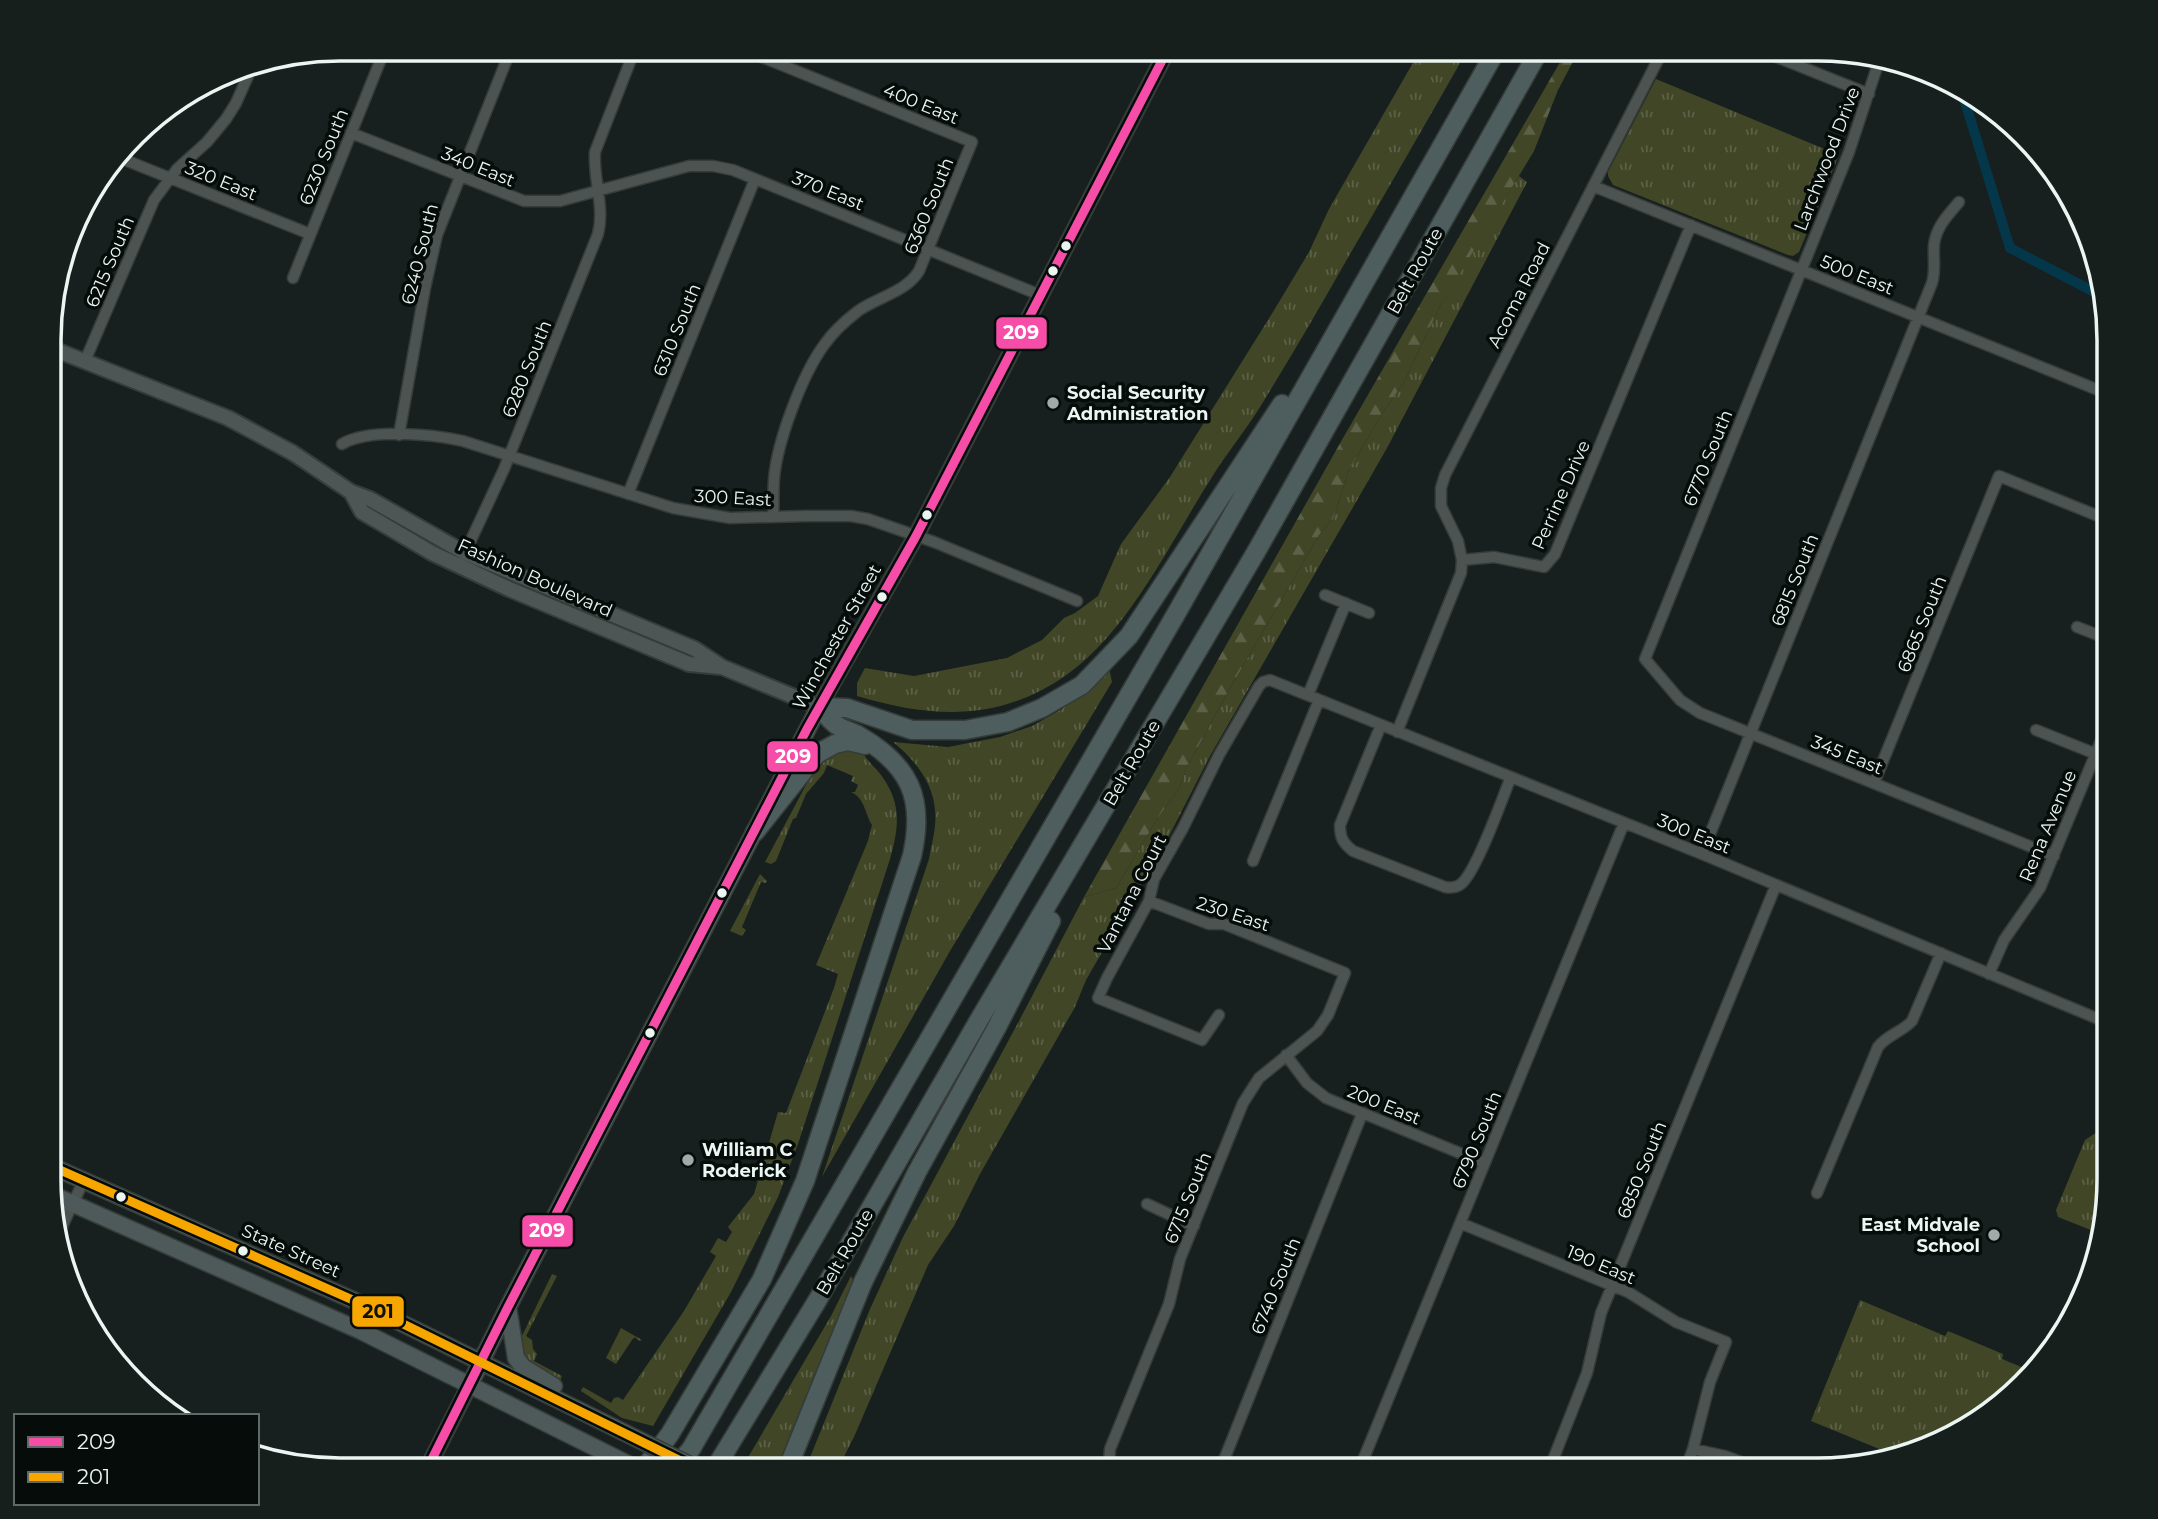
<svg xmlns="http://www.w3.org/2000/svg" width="2158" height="1519" font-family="Montserrat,sans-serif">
<defs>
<pattern id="grass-tufts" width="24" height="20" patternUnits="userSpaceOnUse" patternTransform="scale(1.75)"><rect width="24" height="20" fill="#414627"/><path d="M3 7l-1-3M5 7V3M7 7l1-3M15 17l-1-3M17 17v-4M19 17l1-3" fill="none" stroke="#5d6147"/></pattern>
<pattern id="forest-firs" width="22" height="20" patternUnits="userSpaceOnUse" patternTransform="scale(1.75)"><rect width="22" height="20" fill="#414627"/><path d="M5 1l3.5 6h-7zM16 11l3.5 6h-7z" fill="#5d6147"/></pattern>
</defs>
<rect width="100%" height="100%" fill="#17201e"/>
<!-- grass -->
<path fill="url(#grass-tufts)" d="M1418,49h50c-40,71 -81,141 -122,212 -28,49 -56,98 -86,146 -15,24 -33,46 -48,70 -43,67 -87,163 -156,205 -65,40 -128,35 -199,14v-13l8,-15 49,8 93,-18 35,-18 22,-22 11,-5 23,-17 23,-52 49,-67 103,-165 36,-60 20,-43 89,-155 -1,-2z
M1656,79l183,76 -40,97 -6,4 -5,-1 -175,-70 -5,-9v-4z
M1519,176l8,6 -140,266 -177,308 -40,78 -84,146 -11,27 -95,167 -26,52 -26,39 -74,172 -17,33h-32l65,-161 33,-72 116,-216 65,-124 32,-9 43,-72 20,-27 8,-22 42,-77 90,-155 15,-18 15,-47 34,-58 20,-28 37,-78 28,-50z
M1109,668l3,14 -162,269 -128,226 107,-318c3,-16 8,-34 6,-49 -2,-28 -21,-51 -42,-68l55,5 52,-10 32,-11 30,-17z
M861,749c4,10 13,17 20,26 21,28 18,52 9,84l-92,285 -20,53 -47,95 -78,134 -31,-8 -41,-27 2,-4 28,16 3,-5 4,-1 5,3 61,-89 32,-55 -6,-4 8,-14 8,4 6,-10 -4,-5 26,-33 24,-82 8,1 48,-125 4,-14 -22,-9 52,-124 4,-16c-7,-11 -7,-27 -21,-33h4l3,-7 -7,-4 2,-5 -26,-11 -3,8 -18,21 -10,24 -3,1 -17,42 -5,3 -6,-2 50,-94 18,-18z
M760,874l7,7 -1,2 -5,-1 -19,45 4,3 -4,6 -12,-5z
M2100,1130l8,4v10l-7,5 7,4v44l-7,37 -43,-17 -2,-7 29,-70z
M552,1274l5,2 -31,60 6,4 1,9 4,5 -3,7 28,15 -2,5 -28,-13 -8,-7 -4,-21z
M851,1276l2,4 -77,190h-30l-3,-4 88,-150z
M1860,1300l85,36 3,-5 55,23 -1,5 29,12 -84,69 -58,13 -78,-32z
M621,1328l21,12 -2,1 -6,-4 -18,27 -10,-6z"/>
<!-- forest -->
<path fill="url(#forest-firs)" d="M1567,50h12l-21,40 -24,61 -94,155 -37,78 -20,28 -34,58 -15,47 -15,18 -90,155 -42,77 -8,22 -20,27 -43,72 -32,9 259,-459z"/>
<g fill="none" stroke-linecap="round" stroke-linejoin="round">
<!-- canal -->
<path stroke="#043749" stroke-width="10" d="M1962,92l48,156 90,47"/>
<!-- street casing -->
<g stroke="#353c3a" stroke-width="13">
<path id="street" d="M742,49l230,93 -53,129c-13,21 -41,26 -61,40 -13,10 -25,21 -34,34 -22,30 -47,97 -50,134 -1,13 0,25 -1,38
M1759,50l110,44
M1880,58l-31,94 -204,507 35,41 20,13 354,143
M351,133l173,68h36l129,-35h24l20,4 307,125
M120,158l190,76
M1593,186l515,208
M293,278l92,-229
M85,361l69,-161 23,-31 30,-27 19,-23 10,-16 16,-36
M399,435l26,-147 12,-53 74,-186
M342,444c28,-16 89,-10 121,-3l210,67 57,10 75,-2h46l17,3 66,23 143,59
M628,494l127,-315
M465,553l39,-84 94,-235c7,-27 -5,-55 -3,-82l40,-103
M1462,560l32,-3 50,10 11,-13 136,-329
M1325,595l44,18
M2077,627l31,12
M1308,695l38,-92
M1381,725l-41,100c0,13 3,18 13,26l92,36c6,1 11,1 16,-3 15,-12 41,-84 49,-105
M2036,730l60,24
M1397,732l64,-159 1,-13 -4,-19 -17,-35v-18l4,-13 218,-425
M1874,783l125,-307 109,44
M1702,854l230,-571c4,-13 1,-25 2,-38 2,-18 14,-30 25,-43
M1253,861l66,-161
M1989,974l15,-34 36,-52 68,-164
M1219,1015l-17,25 -104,-42 9,-20 42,-77 5,-22 29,-51 36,-73 40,-69 4,-4 7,-2 432,174 406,169
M1286,1055l21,28 19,15 158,65
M1817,1193l61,-146c9,-12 24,-15 34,-26l29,-68
M1147,1204l47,22
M1460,1223l168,69 48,30 50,20 -16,40 -17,67 -8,21
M58,1235l26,-55
M1693,1449l32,7 38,14
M1114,1470l-5,-6 1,-15 59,-145 11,-45 63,-156 16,-25 58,-47 11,-16 17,-42 -121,-49h-15l-60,-23
M1220,1470l142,-356
M1359,1470l265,-647
M1549,1470l38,-97 14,-60 175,-428"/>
</g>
<!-- secondary casing -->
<g stroke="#353c3a" stroke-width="18">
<path id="secondary" d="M51,348l177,70 65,35 58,39 19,7 95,54 230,96 27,18 97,40 97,-171 252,-487
M351,492l11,20 70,41 77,36 180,75 32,3
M427,1469l43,-85"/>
</g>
<!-- primary casing -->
<g stroke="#353c3a" stroke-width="19">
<path id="primary" d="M51,1166l322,143 240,118
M51,1194l310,137 279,139
M508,1307l8,51 7,9 31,19
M470,1384l38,-77 311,-600"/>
</g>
<!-- highway casing -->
<g stroke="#353c3a" stroke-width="21">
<path id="highway" d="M819,707l28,1 65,22h53l43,-8 34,-14 40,-23 47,-49 153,-232
M755,832l62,-78 18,-10 13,-3 17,4
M643,1470l27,-36 92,-155 43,-98 107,-325c13,-58 -2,-91 -54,-121 -6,-3 -14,-5 -20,-9 -7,-4 -13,-13 -19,-19
M673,1470l18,-21 485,-835 321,-565
M714,1470l103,-169 162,-281 277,-468 284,-503
M787,1470l76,-188 54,-110 80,-145 54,-106"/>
</g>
<!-- street -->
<use href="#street" stroke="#4d5351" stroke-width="10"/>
<!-- secondary -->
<use href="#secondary" stroke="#4d5654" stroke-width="14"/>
<!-- primary -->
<use href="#primary" stroke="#4d5a59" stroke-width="16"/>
<!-- highway -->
<use href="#highway" stroke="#4e5d5d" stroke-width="18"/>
<!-- primary-bridge casing -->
<g stroke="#353c3a" stroke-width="19" stroke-linecap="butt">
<path id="primary-bridge" d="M613,1427l87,43"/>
</g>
<!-- primary-bridge -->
<use href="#primary-bridge" stroke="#4d5a59" stroke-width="16"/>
<!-- bus-1 casing -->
<g stroke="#050c09" stroke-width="14">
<path id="bus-1" d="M427,1469l81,-162 299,-578 109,-193 252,-487"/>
</g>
<!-- bus-2 casing -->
<g stroke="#050c09" stroke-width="14">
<path id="bus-2" d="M51,1166l322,143 326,161"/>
</g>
<!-- bus-1 -->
<use href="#bus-1" stroke="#f54da8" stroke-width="9"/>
<!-- bus-2 -->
<use href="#bus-2" stroke="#f7a600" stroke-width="9"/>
</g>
<!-- markers -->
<g fill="#ebf5f1" stroke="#050c09" stroke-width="2.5">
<circle cx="1066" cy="246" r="6"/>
<circle cx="1053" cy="271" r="6"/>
<circle cx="927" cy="515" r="6"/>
<circle cx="882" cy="597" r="6"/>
<circle cx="722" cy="893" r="6"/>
<circle cx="650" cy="1033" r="6"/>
<circle cx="121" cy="1197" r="6"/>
<circle cx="243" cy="1251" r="6"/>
</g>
<g fill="#a1aaa7" stroke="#050c09" stroke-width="2.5">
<circle cx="1053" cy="403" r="7"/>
<circle cx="688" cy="1160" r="7"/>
<circle cx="1994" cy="1235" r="7"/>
</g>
<g text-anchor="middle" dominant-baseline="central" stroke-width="7" stroke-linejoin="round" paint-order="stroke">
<!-- street labels -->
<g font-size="18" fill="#ebf5f1" stroke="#050c09">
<text transform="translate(921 104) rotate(22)">400 East</text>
<text transform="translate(324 157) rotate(-68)">6230 South</text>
<text transform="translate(1827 159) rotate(-69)">Larchwood Drive</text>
<text transform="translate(478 167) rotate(22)">340 East</text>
<text transform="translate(221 181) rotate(22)">320 East</text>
<text transform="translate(828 191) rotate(22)">370 East</text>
<text transform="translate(929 206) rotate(-68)">6360 South</text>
<text transform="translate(420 254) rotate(-76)">6240 South</text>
<text transform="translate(110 262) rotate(-67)">6215 South</text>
<text transform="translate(1415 271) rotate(-61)">Belt Route</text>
<text transform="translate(1857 275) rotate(22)">500 East</text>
<text transform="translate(1519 295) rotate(-63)">Acoma Road</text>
<text transform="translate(677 330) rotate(-68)">6310 South</text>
<text transform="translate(527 369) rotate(-68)">6280 South</text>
<text transform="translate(1708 458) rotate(-68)">6770 South</text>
<text transform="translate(1561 495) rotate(-66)">Perrine Drive</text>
<text transform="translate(733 498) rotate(3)">300 East</text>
<text transform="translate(535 578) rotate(24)">Fashion Boulevard</text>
<text transform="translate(1795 580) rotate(-68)">6815 South</text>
<text transform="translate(1922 624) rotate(-68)">6865 South</text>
<text transform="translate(837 637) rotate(-61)">Winchester Street</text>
<text transform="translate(1847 755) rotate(22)">345 East</text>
<text transform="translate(1132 763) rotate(-60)">Belt Route</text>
<text transform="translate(2048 826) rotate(-67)">Rena Avenue</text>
<text transform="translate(1694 834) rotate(22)">300 East</text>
<text transform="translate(1132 894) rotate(-63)">Vantana Court</text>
<text transform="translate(1233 914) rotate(18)">230 East</text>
<text transform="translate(1384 1105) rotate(22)">200 East</text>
<text transform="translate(1477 1140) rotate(-68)">6790 South</text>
<text transform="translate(1642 1170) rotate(-68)">6850 South</text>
<text transform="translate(1188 1198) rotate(-68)">6715 South</text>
<text transform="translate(291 1251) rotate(24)">State Street</text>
<text transform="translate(845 1252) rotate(-60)">Belt Route</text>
<text transform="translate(1601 1265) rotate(23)">190 East</text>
<text transform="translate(1276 1286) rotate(-68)">6740 South</text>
</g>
<!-- poi labels -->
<g font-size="18" font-weight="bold" fill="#ebf5f1" stroke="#050c09" text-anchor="start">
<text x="1067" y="393">Social Security<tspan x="1067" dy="21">Administration</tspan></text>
<text x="702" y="1150">William C<tspan x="702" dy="21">Roderick</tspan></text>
<text x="1980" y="1225" text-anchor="end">East Midvale<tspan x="1980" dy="21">School</tspan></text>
</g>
</g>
<!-- crop -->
<path d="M0 0H2158V1519H0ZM340 61H1818A279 279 0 0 1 2097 340V1179A279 279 0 0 1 1818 1458H340A279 279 0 0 1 61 1179V340A279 279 0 0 1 340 61Z" fill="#171f1c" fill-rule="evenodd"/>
<path fill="none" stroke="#ebf5f1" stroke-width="3.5" d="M340 61H1818A279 279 0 0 1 2097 340V1179A279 279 0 0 1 1818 1458H340A279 279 0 0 1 61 1179V340A279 279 0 0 1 340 61Z"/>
<g stroke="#050c09" stroke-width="2.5">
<rect x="995" y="316" width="53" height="34" rx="7" fill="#f54da8"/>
<rect x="766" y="740" width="53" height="33" rx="7" fill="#f54da8"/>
<rect x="521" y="1214" width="53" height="34" rx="7" fill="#f54da8"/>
<rect x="351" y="1295" width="54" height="33" rx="7" fill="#f7a600"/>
</g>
<g font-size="19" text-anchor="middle" font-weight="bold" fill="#fff">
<text x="1021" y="339">209</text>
<text x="793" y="763">209</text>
<text x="547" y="1237">209</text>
</g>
<g font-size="19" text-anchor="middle" font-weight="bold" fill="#111">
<text x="378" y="1318">201</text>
</g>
<!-- legend -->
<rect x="14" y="1414" width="245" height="91" fill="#050c09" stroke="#616966" stroke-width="2"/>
<rect x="28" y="1437" width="35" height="10" fill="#f54da8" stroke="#616966" stroke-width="2"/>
<text x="77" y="1449" font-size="21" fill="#ebf5f1">209</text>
<rect x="28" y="1472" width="35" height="10" fill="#f7a600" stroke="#616966" stroke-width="2"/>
<text x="77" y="1484" font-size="21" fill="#ebf5f1">201</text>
</svg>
